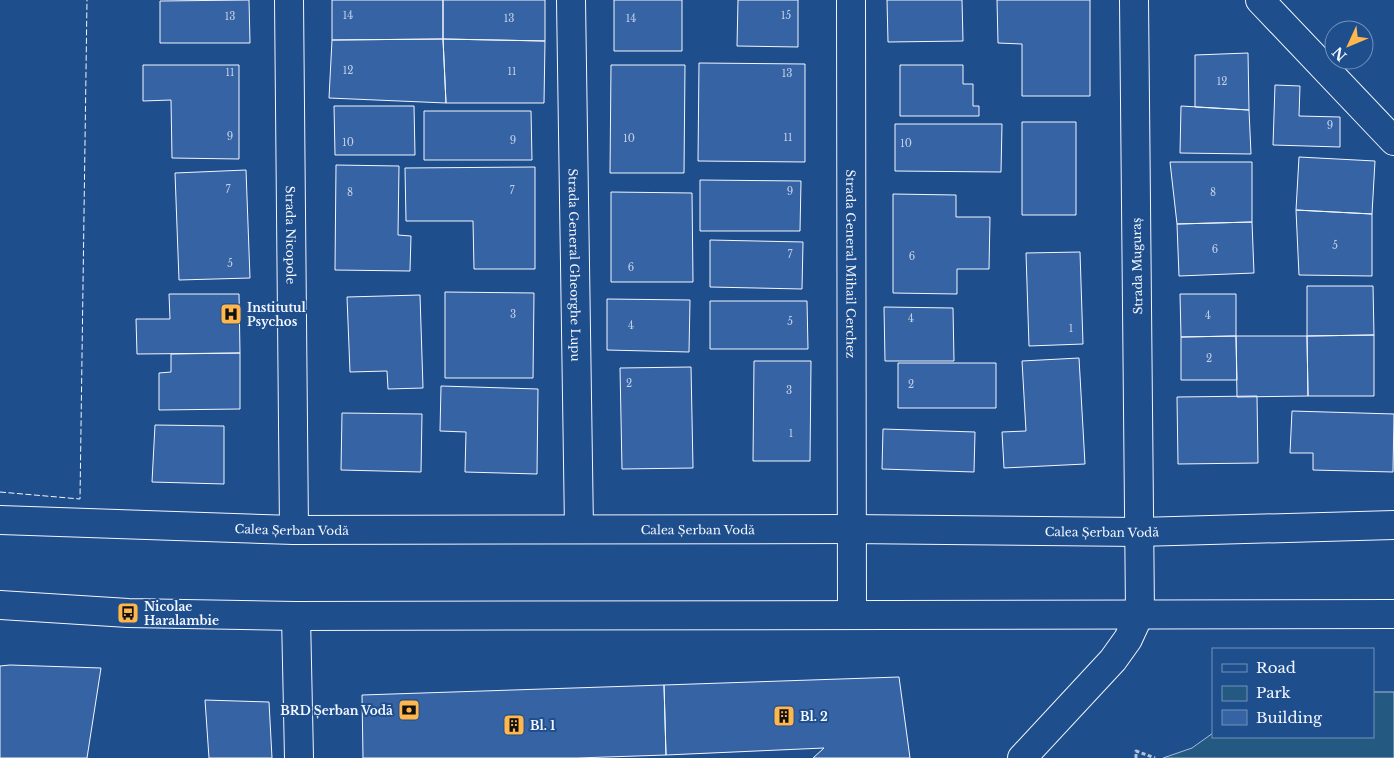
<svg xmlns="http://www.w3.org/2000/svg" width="1394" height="758" font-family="'Libre Baskerville',serif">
<rect width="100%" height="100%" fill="#1f4e8c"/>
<!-- green -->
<path fill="#245a82" stroke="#a8bbd7" d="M1373,692h21v66h-231l29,-10 21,-15v4h160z"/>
<!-- building -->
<path fill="#3563a3" stroke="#f2f6ff" d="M249,0l1,43h-90v-42z
M332,0h111v39l-111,1z
M443,0h102v41l-102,-2z
M614,0h68v51h-68z
M738,0h60v47l-61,-1z
M887,0h75l1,41 -75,1z
M997,0h93v96h-68v-52l-24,-1z
M443,39l102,2 -1,62h-98z
M443,39l3,64 -117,-5 3,-58z
M1248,53l1,57 -54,-3v-52z
M699,63l106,1v98l-107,-1z
M143,65h96v94l-67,-1 -1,-58 -28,1z
M611,65h74l-1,108h-74z
M900,65h63v19h10v22h6v10h-79z
M1275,85l25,1 -1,30 41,1v30l-67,-2z
M334,106h80l1,49h-80z
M1181,106l68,4 2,44 -71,-1z
M424,111h107l1,49h-108z
M1022,122h54v93h-54z
M895,124h107l-1,48 -106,-1z
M1299,157l76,4 -3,53 -76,-4z
M1170,162h82v60l-75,2z
M336,165l63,1 -1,69 13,1 -1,35 -75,-1z
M535,167v102h-61l-1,-48h-67l-1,-53z
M246,170l4,108 -71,2 -4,-107z
M700,180l101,1 -1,50h-100z
M611,192l81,1 1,89h-82z
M893,194l63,1v22h34l-1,52h-32v25l-64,-1z
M1296,210l76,4v62l-73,-1z
M1252,222l2,51 -75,3 -2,-52z
M710,240l93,2 -1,47 -92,-2z
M1080,252l3,92 -54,2 -3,-93z
M1307,286h66l1,49 -67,1z
M445,292l89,1 -1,85h-88z
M169,294h70l1,59 -103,1 -1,-35h34z
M1180,294h56v42l-55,1z
M420,295l3,93 -35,1 -1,-18 -37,1 -3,-75z
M607,299l83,1 -1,52 -82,-2z
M710,301h97l1,48h-98z
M884,307l69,1 1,53h-69z
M1374,335v61h-66l-1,-60z
M1236,336h71l1,60 -71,1z
M1236,336l1,44h-56v-43z
M240,353v56l-81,1v-37l12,-1v-18z
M1079,358l6,106 -81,4 -2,-36 24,-1 -4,-70z
M754,361h57l-1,100h-57z
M898,363h98v45h-98z
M691,367l2,101 -71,1 -2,-101z
M441,386l97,3 -1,85 -72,-2 1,-40 -26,-1z
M1257,396l1,67 -80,1 -1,-67z
M1292,411l102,3 -1,58 -80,-2v-17h-23z
M342,413l80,1 -1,58 -80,-2z
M155,425l69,1v58l-72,-2z
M883,429l92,3 -1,40 -92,-3z
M10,665l91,3 -14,90h-87v-92z
M899,677l11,81h-97l11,-10 -158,7 -2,-70z
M664,685l2,70 -89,3h-214l-1,-63z
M205,700l64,2 3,56h-63z"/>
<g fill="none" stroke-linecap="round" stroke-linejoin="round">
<!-- street casing -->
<g stroke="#f2f6ff" stroke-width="30">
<g id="street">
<path id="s1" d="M289,0l5,530"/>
<path id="s2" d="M571,0l8,529"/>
<path id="s3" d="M851,0l1,615"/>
<path d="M1260,0l134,141"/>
<path d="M296,616l3,142"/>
<path d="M1022,758l91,-98 15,-21 12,-26 -6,-613"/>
</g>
</g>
<!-- primary casing -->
<g stroke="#f2f6ff" stroke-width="30">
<g id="primary">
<path id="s4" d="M0,520l294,10 557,-1 288,3 255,-7"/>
<path d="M0,605l128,8 168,3 1098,-2"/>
</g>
</g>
<!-- path -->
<path stroke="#b3c4dc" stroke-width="3" stroke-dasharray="4 2.5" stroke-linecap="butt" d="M1136,758v-7l19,7"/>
<!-- street -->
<use href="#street" stroke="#1f4e8c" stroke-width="28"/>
<!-- primary -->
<use href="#primary" stroke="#1f4e8c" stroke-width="28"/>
<!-- fence -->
<path stroke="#f2f6ff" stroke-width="1" stroke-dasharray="6 2.5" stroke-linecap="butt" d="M0,492l80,7 7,-499"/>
</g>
<!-- icons -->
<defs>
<g id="hospital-square" transform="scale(1.125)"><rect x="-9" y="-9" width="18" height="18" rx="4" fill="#ffb74d" stroke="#1f4e8c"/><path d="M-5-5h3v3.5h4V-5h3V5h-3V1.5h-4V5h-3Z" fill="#111"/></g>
<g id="bus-square" transform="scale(1.125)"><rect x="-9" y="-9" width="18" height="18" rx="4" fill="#ffb74d" stroke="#1f4e8c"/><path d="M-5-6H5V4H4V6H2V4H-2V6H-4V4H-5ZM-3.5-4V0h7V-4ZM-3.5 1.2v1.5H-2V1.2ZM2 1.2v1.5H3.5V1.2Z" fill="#111"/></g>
<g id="bank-square" transform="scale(1.125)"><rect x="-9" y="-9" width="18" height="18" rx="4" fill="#ffb74d" stroke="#1f4e8c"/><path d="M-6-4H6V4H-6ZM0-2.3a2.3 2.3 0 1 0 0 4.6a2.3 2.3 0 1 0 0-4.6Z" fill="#111"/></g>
<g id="building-square" transform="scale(1.125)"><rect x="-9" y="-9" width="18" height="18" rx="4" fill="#ffb74d" stroke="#1f4e8c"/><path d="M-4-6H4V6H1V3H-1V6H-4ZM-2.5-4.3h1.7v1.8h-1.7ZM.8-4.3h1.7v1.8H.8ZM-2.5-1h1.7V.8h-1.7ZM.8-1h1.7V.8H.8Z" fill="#111"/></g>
</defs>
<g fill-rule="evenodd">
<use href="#hospital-square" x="231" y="314"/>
<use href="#bus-square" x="128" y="613"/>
<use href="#bank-square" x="409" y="710"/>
<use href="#building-square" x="784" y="716"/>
<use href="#building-square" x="514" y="725"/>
</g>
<g text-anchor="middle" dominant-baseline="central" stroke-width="4" stroke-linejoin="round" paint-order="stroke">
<!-- number labels -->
<g font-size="10" fill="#c3d1e8">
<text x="348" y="15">14</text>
<text x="786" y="15">15</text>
<text x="230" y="16">13</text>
<text x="509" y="18">13</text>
<text x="631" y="18">14</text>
<text x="348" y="70">12</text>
<text x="512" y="71">11</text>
<text x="230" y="72">11</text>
<text x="787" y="73">13</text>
<text x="1222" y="81">12</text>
<text x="1330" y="125">9</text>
<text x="230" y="136">9</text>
<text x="788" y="137">11</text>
<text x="629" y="138">10</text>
<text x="513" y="140">9</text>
<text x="348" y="142">10</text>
<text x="906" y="143">10</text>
<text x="228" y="189">7</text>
<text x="512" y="190">7</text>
<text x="790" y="191">9</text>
<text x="350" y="192">8</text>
<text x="1213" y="192">8</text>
<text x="1335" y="245">5</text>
<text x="1215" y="249">6</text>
<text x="790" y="254">7</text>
<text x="912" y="256">6</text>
<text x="230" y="263">5</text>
<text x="631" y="267">6</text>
<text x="513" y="314">3</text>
<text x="1208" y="315">4</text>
<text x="911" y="318">4</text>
<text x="790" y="321">5</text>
<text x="631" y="325">4</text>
<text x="1071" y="328">1</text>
<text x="1209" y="358">2</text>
<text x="629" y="383">2</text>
<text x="911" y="384">2</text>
<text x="789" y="390">3</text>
<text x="791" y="433">1</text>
</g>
<!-- street labels -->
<g font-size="12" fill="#f2f6ff" stroke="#1f4e8c">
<text stroke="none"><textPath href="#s1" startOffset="235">Strada Nicopole</textPath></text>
<text stroke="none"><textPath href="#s3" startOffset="264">Strada General Mihail Cerchez</textPath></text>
<text stroke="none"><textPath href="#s2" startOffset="265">Strada General Gheorghe Lupu</textPath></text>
<text transform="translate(1137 266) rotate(-91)">Strada Muguraș</text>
<text stroke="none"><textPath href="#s4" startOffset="292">Calea Șerban Vodă</textPath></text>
<text stroke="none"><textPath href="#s4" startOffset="698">Calea Șerban Vodă</textPath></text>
<text stroke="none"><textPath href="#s4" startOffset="1102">Calea Șerban Vodă</textPath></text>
</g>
<!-- poi labels -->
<g font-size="12" font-weight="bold" fill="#f2f6ff" stroke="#1f4e8c" text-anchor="start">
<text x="247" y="307">Institutul<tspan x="247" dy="14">Psychos</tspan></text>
<text x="144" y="606">Nicolae<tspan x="144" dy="14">Haralambie</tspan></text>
<text x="393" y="710" text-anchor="end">BRD Șerban Vodă</text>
<text x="800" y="716">Bl. 2</text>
<text x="530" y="725">Bl. 1</text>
</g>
</g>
<!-- legend -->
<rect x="1212" y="648" width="162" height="90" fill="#1f4e8c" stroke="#7391ba"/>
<rect x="1222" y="664" width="25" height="8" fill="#1f4e8c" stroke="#7391ba"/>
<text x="1256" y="673" font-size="15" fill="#f2f6ff">Road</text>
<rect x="1222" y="686" width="25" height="15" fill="#245a82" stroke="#7391ba"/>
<text x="1256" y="698" font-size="15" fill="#f2f6ff">Park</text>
<rect x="1222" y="710" width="25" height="15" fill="#3563a3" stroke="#7391ba"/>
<text x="1256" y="723" font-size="15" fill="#f2f6ff">Building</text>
<!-- north arrow -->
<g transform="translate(1349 45) rotate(226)"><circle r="24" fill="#1f4e8c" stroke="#7391ba"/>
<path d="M0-4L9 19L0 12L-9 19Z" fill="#ffb74d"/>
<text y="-8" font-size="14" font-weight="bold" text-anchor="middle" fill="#f2f6ff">N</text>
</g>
</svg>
